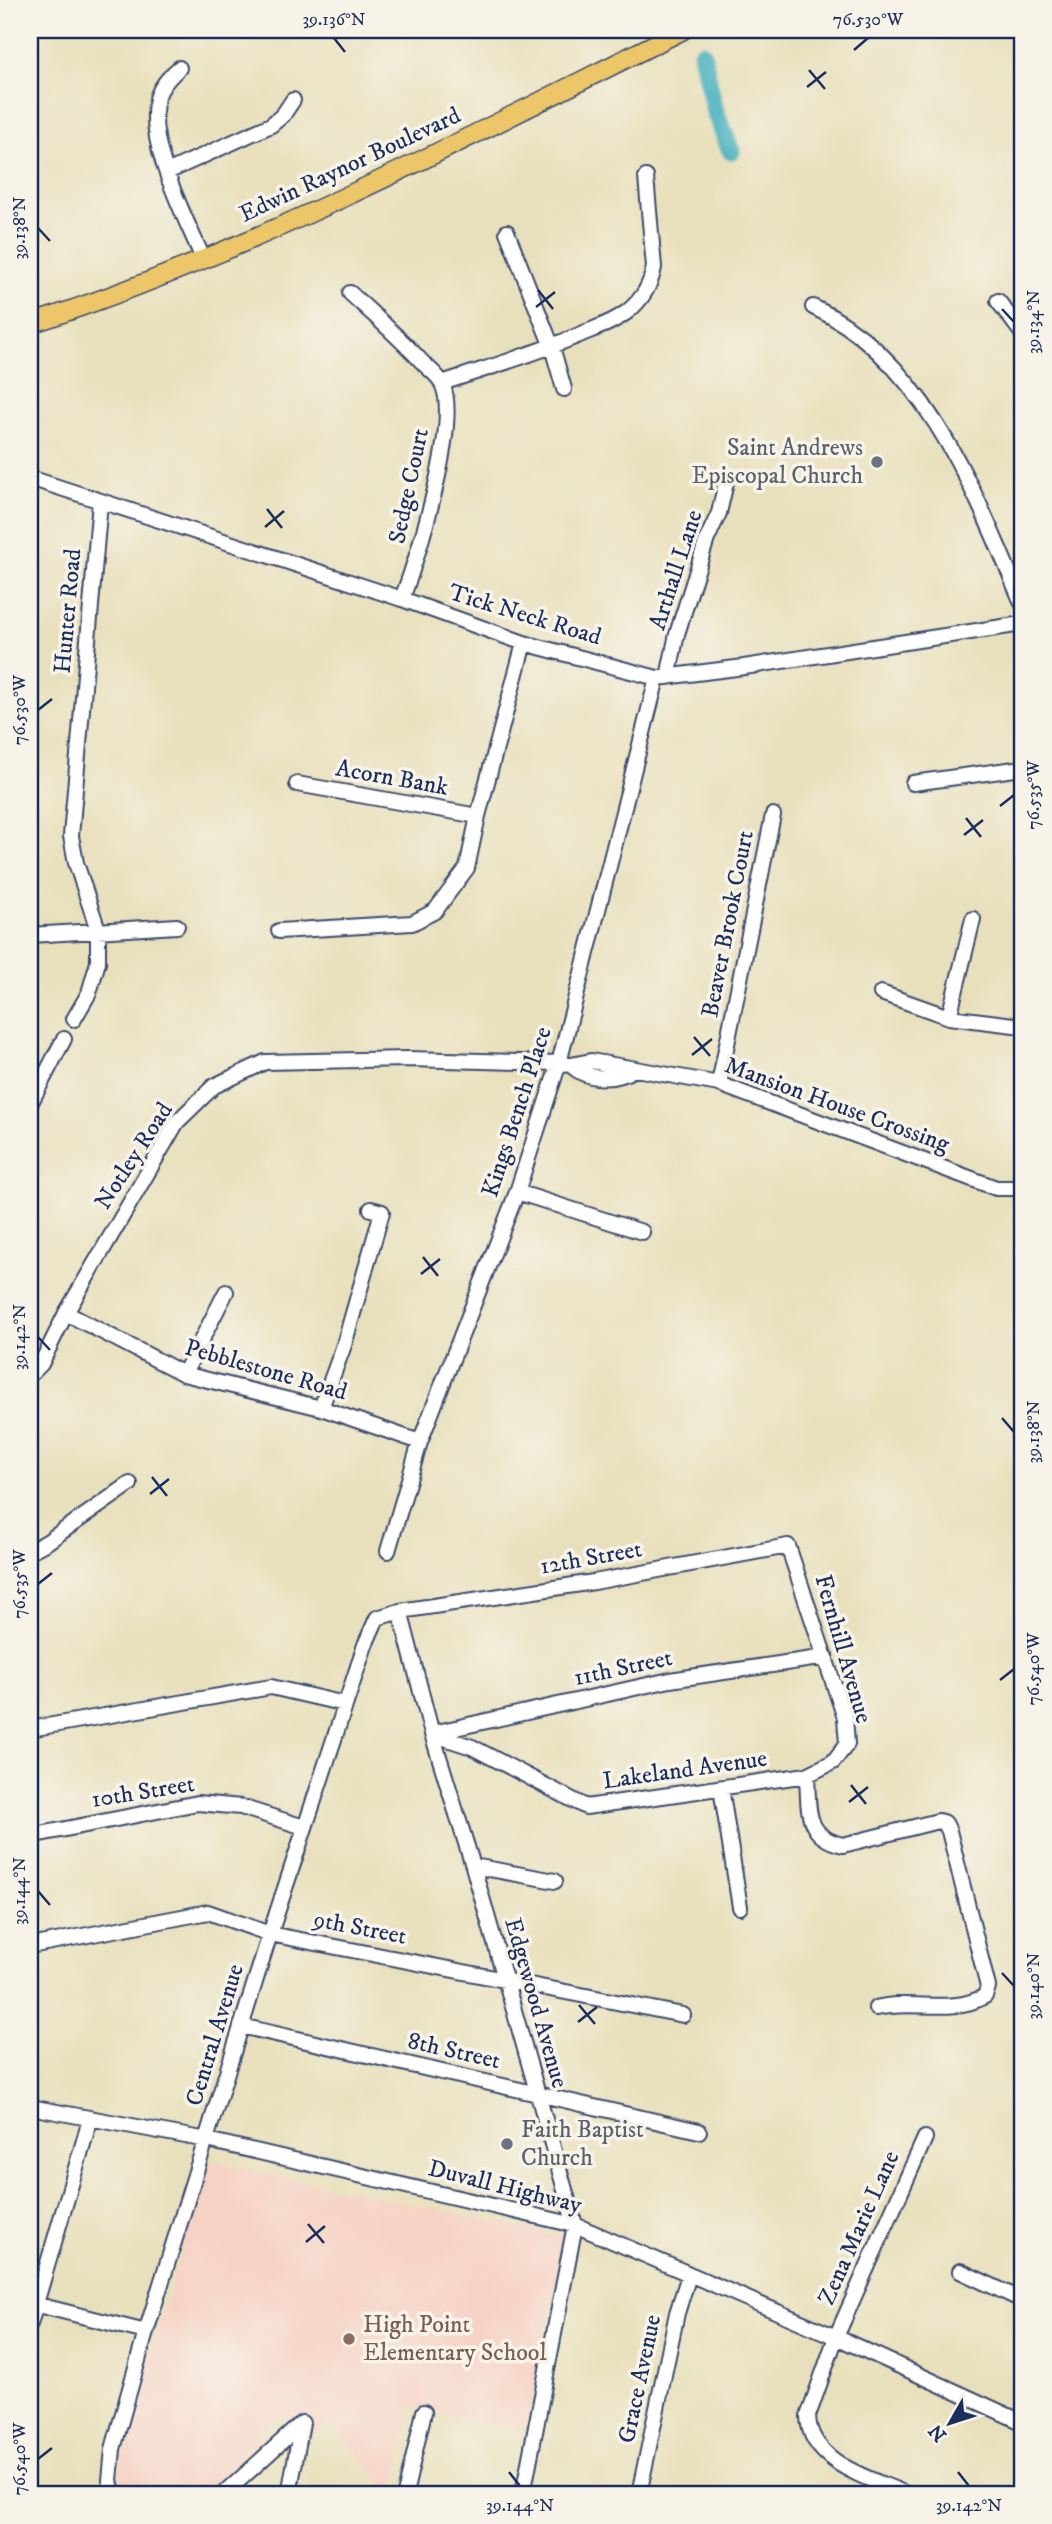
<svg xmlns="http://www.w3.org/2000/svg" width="1052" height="2524" font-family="'IM FELL DW Pica',serif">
<rect width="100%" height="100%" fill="#f7f3e8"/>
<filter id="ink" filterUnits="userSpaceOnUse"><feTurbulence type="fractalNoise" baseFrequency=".0143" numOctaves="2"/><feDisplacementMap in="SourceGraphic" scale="14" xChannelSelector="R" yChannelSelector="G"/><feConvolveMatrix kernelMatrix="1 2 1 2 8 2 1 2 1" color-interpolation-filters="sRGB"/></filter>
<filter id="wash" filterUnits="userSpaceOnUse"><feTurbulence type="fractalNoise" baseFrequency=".00686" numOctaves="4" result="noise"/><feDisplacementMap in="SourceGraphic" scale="28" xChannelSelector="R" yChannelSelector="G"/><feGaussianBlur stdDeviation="1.57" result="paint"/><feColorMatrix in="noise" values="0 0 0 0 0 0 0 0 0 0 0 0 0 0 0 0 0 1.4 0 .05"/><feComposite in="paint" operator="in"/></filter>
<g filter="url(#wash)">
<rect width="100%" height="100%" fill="#e8e0bc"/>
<!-- built -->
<path fill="#f6d2c4" d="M215,2162l342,73 5,6 -6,26 3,5 -34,159 -113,-24 -18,87h-4l-60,-72 -22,18 -6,-17 -18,-7 -18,9 -3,20 -59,49h-84l-1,-23 7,-43 83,-263z"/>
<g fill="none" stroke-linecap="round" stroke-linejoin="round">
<!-- river -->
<path stroke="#40aebd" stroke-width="19" d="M702,53l13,59 16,39"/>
</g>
</g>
<g filter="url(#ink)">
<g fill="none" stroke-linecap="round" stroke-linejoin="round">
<!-- minor casing -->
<g stroke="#3a4a6c" stroke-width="18">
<path id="minor" d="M179,68c-9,8 -19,18 -22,31 -12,43 29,119 46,160
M167,172l104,-47 12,-10 10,-15
M507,232l45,115 12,42
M350,293c25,23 51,46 74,71 6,6 15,12 18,20 19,37 -25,174 -40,215
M998,301l24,32
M813,307c112,51 164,190 209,296
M442,383c48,-16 96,-30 142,-50 15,-6 30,-11 43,-21 15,-12 24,-27 27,-45l-8,-90
M30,478l372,121 122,44 133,35 87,-11 278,-43
M668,677l9,-43 30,-95 12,-26 8,-35
M913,783l109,-15
M297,784l181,32
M279,931l133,-8 23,-12 32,-43 11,-52 46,-173
M30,935l147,-9
M881,993l68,24 73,9
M949,1017l24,-98
M74,1019l15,-26 9,-31v-32l-22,-67 -5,-27 29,-334
M571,1065c16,16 45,16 63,4
M719,1084l54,-269
M30,1104l34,-65
M517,1192l125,40
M66,1313l118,61 137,34 99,34
M184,1374l42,-82
M30,1375l11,-11 25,-51 111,-191 37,-36 51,-24 143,-3 151,4 12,2 20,-4 128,23 277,104h26
M321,1408l23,-63 38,-133 -11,-3
M30,1551l17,-9 83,-58
M388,1551l32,-109 97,-250 42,-129 98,-385
M400,1611l32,123 41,132 102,359 -52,269
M30,1729l241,-42 74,17
M433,1733l237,-53 156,-23
M807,1775c2,33 -3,62 36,70l95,-24 7,2 4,8 39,156 -3,9c-33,19 -73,3 -109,12
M721,1788l19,119
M30,1836l168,-33 43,4 63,20
M473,1866l82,15
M30,1946l178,-34 62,22 413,81
M241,2026l458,105
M30,2107l177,33 368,85 261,112 186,85
M960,2271l62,29
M30,2303l116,29
M30,2324l60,-204
M113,2494l-3,-14 3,-31 33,-117 124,-398 95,-289 12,-27 23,-7 194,-29 194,-36 57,172 2,26 -14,18 -26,13 -221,32 -114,-60 -40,-13
M224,2494l78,-71
M289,2494l13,-71
M405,2494l19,-82
M639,2494l38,-181 12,-38
M906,2494c-36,-16 -97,-31 -98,-78l28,-79 89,-199"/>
</g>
<!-- major casing -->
<g stroke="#3a4a6c" stroke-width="21">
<path id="major" d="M30,324c227,-74 440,-188 653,-294"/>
</g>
<!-- minor -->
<use href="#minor" stroke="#fff" stroke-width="14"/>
<!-- major -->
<use href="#major" stroke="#ecc669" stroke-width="18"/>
</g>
</g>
<!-- ticks -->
<path fill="none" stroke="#1b2f5e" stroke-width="2.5" d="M334,38l11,14M854,50l14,-12M809,70l16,19M807,87l19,-15M38,228l12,13M538,290l15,19M536,307l19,-15M1002,309l12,13M267,509l15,19M265,527l19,-16M38,710l14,-11M1000,806l14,-11M966,818l15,19M964,835l19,-15M694,1037l16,19M692,1055l20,-16M423,1257l15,19M421,1274l19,-15M38,1337l12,13M1002,1418l12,14M152,1477l15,19M150,1494l19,-15M38,1584l14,-11M1000,1680l14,-11M851,1785l15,19M849,1802l19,-15M38,1891l12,14M1002,1973l12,13M579,2005l16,19M578,2022l19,-15M308,2224l16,19M306,2242l19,-16M38,2459l14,-11M509,2472l11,14M958,2472l11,14"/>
<!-- markers -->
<g fill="#6b7280" stroke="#f7f3e8" stroke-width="2.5">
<circle cx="877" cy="462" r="7"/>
<circle cx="507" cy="2144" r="7"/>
</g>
<circle fill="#8d6e63" stroke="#f7f3e8" stroke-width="2.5" cx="349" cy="2339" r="7"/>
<g text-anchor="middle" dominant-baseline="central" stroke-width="7" stroke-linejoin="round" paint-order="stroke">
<!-- street labels -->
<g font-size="24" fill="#1b2f5e" stroke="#f7f3e8">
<text transform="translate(350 165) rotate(-25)">Edwin Raynor Boulevard</text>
<text transform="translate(409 486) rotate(-78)">Sedge Court</text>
<text transform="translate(676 570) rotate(-72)">Arthall Lane</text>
<text transform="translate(68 611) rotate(-85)">Hunter Road</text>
<text transform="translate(525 615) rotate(17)">Tick Neck Road</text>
<text transform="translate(392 778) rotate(10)">Acorn Bank</text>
<text transform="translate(728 924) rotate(-79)">Beaver Brook Court</text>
<text transform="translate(837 1105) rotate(20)">Mansion House Crossing</text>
<text transform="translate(517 1112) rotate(-72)">Kings Bench Place</text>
<text transform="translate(134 1156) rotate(-57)">Notley Road</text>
<text transform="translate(266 1370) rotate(16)">Pebblestone Road</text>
<text transform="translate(591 1558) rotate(-10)">12th Street</text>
<text transform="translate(843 1649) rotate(74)">Fernhill Avenue</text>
<text transform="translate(623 1668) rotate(-12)">11th Street</text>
<text transform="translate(685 1770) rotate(-8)">Lakeland Avenue</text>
<text transform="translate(143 1792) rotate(-9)">10th Street</text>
<text transform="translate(360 1928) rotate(11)">9th Street</text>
<text transform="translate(536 2003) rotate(74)">Edgewood Avenue</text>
<text transform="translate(215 2035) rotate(-73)">Central Avenue</text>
<text transform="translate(454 2051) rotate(13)">8th Street</text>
<text transform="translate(505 2187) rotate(14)">Duvall Highway</text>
<text transform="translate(859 2228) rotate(-66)">Zena Marie Lane</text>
<text transform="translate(640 2379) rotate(-78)">Grace Avenue</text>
</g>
<!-- worship labels -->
<g font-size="24" fill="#5b616d" stroke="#f7f3e8" text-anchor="end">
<text x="863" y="448">Saint Andrews<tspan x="863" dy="28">Episcopal Church</tspan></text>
<text x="521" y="2130" text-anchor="start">Faith Baptist<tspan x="521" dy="28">Church</tspan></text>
</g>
<!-- education labels -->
<g font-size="24" fill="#785e54" stroke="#f7f3e8" text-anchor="start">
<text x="363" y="2325">High Point<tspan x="363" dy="28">Elementary School</tspan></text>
</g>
</g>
<!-- margin -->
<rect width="1052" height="2524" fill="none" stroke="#f7f3e8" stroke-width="77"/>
<!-- north arrow -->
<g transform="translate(950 2423) rotate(231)" stroke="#f7f3e8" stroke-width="5" paint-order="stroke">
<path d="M0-5L12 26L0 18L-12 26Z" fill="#1b2f5e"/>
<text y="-10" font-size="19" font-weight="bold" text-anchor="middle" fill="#1b2f5e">N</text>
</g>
<rect x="38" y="38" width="976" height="2448" fill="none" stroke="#1b2f5e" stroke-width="2.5"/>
<g font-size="18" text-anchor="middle" fill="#1b2f5e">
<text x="334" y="25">39.136°N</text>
<text x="868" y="25">76.530°W</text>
<text transform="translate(19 228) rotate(-90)" y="6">39.138°N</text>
<text transform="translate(1033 322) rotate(-90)" y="6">39.134°N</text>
<text transform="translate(19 710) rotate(-90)" y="6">76.530°W</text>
<text transform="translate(1033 795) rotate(-90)" y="6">76.535°W</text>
<text transform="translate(19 1337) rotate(-90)" y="6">39.142°N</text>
<text transform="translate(1033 1432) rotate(-90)" y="6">39.138°N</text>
<text transform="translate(19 1584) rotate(-90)" y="6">76.535°W</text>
<text transform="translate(1033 1669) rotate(-90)" y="6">76.540°W</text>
<text transform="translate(19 1891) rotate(-90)" y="6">39.144°N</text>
<text transform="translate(1033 1986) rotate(-90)" y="6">39.140°N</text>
<text transform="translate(19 2459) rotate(-90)" y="6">76.540°W</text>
<text x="520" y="2511">39.144°N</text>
<text x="969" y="2511">39.142°N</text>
</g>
</svg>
